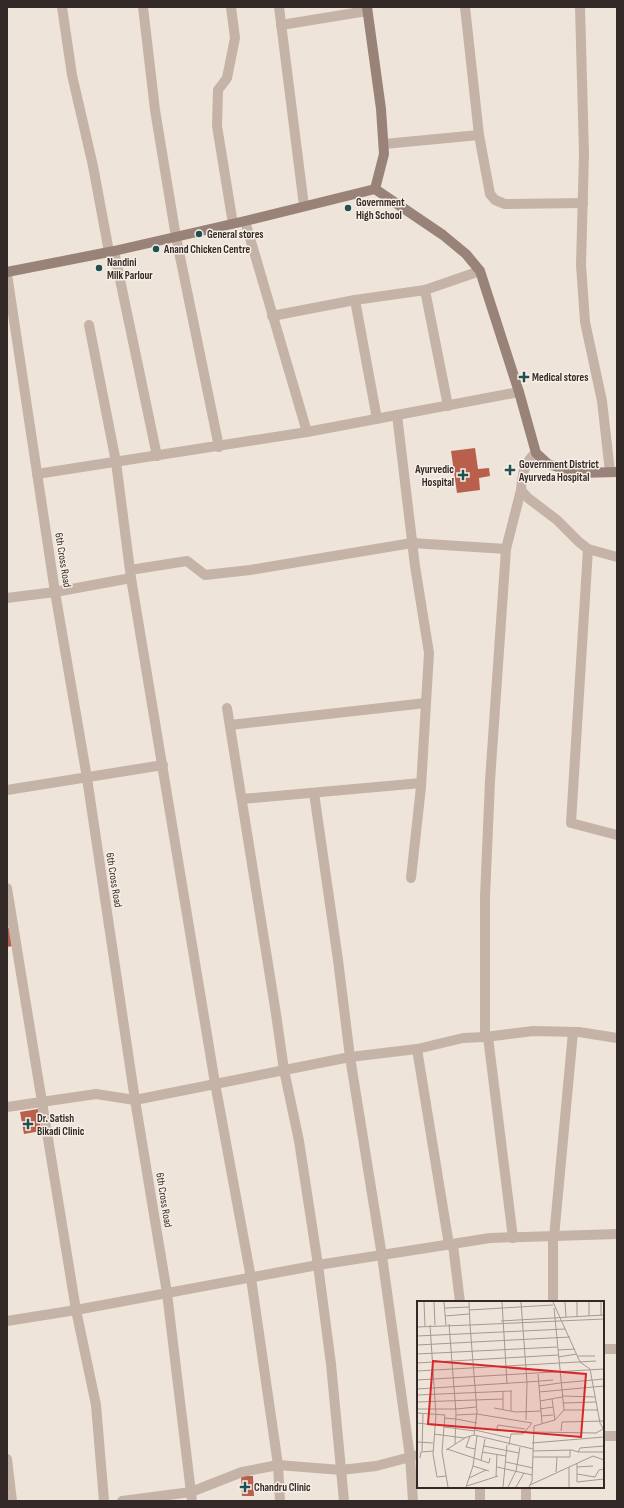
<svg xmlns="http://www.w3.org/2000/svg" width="624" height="1508" font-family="'Sofia Sans Condensed',sans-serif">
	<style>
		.building { fill: #b9604d }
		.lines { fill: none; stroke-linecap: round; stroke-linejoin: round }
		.street { stroke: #c5b3a8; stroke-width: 10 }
		.secondary { stroke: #998379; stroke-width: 10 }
		.poi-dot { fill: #215050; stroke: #f7eee6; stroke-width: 1.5 }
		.labels { text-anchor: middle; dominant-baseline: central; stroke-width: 3; stroke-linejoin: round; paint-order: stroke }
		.poi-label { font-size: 11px; font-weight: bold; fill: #332a27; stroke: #f7eee6; text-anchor: start }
		.street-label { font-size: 11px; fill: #332a27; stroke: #f7eee6 }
		.inset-road { fill: none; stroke: #a49a92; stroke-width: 1 }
		.view { fill: #d62828; fill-opacity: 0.15; stroke: #d62828; stroke-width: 2 }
		.inset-edge { fill: none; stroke: #332a27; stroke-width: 2 }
	</style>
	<rect width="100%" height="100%" fill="#efe4da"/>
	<!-- building -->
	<g class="building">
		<polygon points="475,448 478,469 489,468 490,476 479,478 480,490 457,493 451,451"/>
		<polygon points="7,928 11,928 13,946 7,947"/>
		<polygon points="38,1109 41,1131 24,1134 20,1112"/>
		<polygon points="241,1476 253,1476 254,1496 242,1496"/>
	</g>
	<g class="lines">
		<!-- street -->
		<g class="street">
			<polyline points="62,7 72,75 93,166 109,252"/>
			<polyline points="143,7 155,110 176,237 219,447"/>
			<polyline points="231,7 235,38 227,78 218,90 217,126 233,224"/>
			<polyline points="279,7 304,206"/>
			<polyline points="465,7 479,135 490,194 495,200 505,204 583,203"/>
			<polyline points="580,7 584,154 581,265 585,322 602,401 610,472"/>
			<polyline points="281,25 367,11"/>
			<polyline points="384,144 479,135"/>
			<polyline points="245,221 307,432"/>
			<polyline points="114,251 157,456"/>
			<polyline points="7,274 55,592 87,778 135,1100 167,1293 192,1501"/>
			<polyline points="425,290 448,406"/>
			<polyline points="355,300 377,419"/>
			<polyline points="272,316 355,300 425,290 480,271"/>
			<polyline points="397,415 415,566 429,653 421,787 411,878"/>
			<path d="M536,453c-12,9 -14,23 -15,37l7,8 29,22 22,22 9,7 29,8"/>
			<polyline points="37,474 307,432 519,392"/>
			<polyline points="588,549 571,823 617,835"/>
			<polyline points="130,570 187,561 205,575 250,570 412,543 506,549"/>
			<polyline points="131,578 215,1083 251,1278 278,1465 280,1501"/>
			<polyline points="7,598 55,592 131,578 116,462 89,325"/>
			<polyline points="227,708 276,1014 284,1070 299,1141 318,1265 331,1364 344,1501"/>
			<polyline points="230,725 426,703"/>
			<polyline points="7,790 163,765"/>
			<polyline points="314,793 338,960 350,1057 382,1256 410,1457 413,1501"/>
			<polyline points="242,799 421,783"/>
			<polyline points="7,888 76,1310 96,1405 104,1501"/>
			<polyline points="485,1037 485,897 490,781 506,549 521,490"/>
			<polyline points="488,1037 513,1238"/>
			<polyline points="417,1049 449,1245"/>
			<polyline points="7,1107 96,1094 135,1100 350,1057 417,1049 463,1038 485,1037 533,1031 579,1032 617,1038"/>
			<polyline points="554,1237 573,1032"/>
			<polyline points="453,1245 460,1302"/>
			<polyline points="553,1302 553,1237"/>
			<polyline points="7,1321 76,1310 318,1265 490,1238 617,1234"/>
			<polyline points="603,1349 617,1349"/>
			<polyline points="603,1436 617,1436"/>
			<polyline points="7,1459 12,1501"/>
			<polyline points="480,1487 480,1501"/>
			<polyline points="122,1501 191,1492 242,1472 278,1465 341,1470 376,1466 418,1455"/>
			<polyline points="526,1501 526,1487"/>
		</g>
		<!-- secondary -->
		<g class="secondary">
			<polyline points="367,7 381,109 384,154 375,189"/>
			<polyline points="7,272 114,251 245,221 375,189 443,235 466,254 480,271 519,392 536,453 548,464 578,473 617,472"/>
		</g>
	</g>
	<!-- markers -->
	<g class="poi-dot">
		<circle cx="348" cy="208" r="4"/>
		<circle cx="199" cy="234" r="4"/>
		<circle cx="156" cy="249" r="4"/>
		<circle cx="99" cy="268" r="4"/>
		<path d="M522 371h4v4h4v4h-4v4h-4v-4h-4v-4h4z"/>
		<path d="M508 464h4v4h4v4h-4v4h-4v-4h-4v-4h4z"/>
		<path d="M461 469h4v4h4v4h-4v4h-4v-4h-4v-4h4z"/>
		<path d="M26 1118h4v4h4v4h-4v4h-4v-4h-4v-4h4z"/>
		<path d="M243 1481h4v4h4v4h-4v4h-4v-4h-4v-4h4z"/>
	</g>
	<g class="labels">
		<!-- poi labels -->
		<g class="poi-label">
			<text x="356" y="202">Government<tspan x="356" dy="13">High School</tspan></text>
			<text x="207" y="234">General stores</text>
			<text x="164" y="249">Anand Chicken Centre</text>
			<text x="107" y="262">Nandini<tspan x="107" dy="13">Milk Parlour</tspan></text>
			<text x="532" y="377">Medical stores</text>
			<text x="519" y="464">Government District<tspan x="519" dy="13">Ayurveda Hospital</tspan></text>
			<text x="454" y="469" text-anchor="end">Ayurvedic<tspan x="454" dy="13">Hospital</tspan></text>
			<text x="37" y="1118">Dr. Satish<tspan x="37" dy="13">Bikadi Clinic</tspan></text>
			<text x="254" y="1487">Chandru Clinic</text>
		</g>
		<!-- street labels -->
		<g class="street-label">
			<text transform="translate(63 560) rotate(81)">6th Cross Road</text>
			<text transform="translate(114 880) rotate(81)">6th Cross Road</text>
			<text transform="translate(164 1200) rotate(81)">6th Cross Road</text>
		</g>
	</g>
	<!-- overview -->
	<g transform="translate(417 1301)">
		<rect width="187" height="187" fill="#efe4da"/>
		<path class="inset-road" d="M7,1l1,24M17,1l1,23M27,1l2,23M85,1l5,82M104,1l6,80 26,-2M136,1l27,60 10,7 10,54 4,7M148,1l1,15M160,1v15M172,1v14M184,1v14M28,7l24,-1M52,9l84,-5M28,15l24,-2M84,20l103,-6M32,23l7,89 -1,31M13,24l6,90 -3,39 4,23 9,-1M0,26l53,-2 -1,-23M0,35l148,-7M0,44l153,-8M141,49l17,-1M0,53l140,-7M161,55h17M141,56l19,-3M0,62l141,-8M0,70l179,-10M121,73l4,49M0,79l187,-11M143,82l44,-4M122,85l21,-3M0,88l110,-7M94,90v20M86,91v18M122,91l65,-6M0,94l95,-4M145,95l33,1M135,98l3,21M123,100l22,-4M0,101l86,-3M146,102l33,-1M77,107l22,4 25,-1M0,108h39M39,108l20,-2M123,108l13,-2M147,109h34M0,112l28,2 -3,37 6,35M60,113l55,9M39,114l21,-1M124,115l12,-1M27,117l12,1M39,118l21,4M109,119l1,-38M0,122l18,2M27,126l31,4M58,129l35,8M79,130l2,-6 27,4M144,130l1,-9 42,-1M116,131l63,1 7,-4M17,133l30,4 10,-3M53,135l-4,11 9,2M0,141l16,1M115,142l72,-6M92,144l2,-11h12l9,-11M67,145l35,7M30,148l42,14 1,-5M116,148l-59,-14 3,-23 -7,-87 134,-6M29,149l19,-12M5,150l1,-38M116,150l39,-1 6,2 2,-4 24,-2M65,151l24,4M161,151h26M116,156h37v-7M3,157l1,-6 12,-1M64,159l4,-21M89,161l27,6M160,162v19l27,-3M56,165l16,5M80,166l35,8M160,166l16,-1M139,171l1,-15M160,173l18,3 4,-7 5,-1M79,176l1,-23M52,177l17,-8M113,184l63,-29 11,4M50,185l31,-10M49,186l7,-21 4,-30M86,186l4,-42M91,186l8,-16 4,-24M99,186l8,-14M112,186l3,-6 2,-55 21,-6 9,-10 -10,-102M152,186v-20"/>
		<path class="view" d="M16,60l153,13 -5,63 -153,-13z"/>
		<rect width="187" height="187" class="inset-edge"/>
	</g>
	<!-- border -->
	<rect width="624" height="1508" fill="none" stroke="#332a27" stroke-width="16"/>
</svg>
